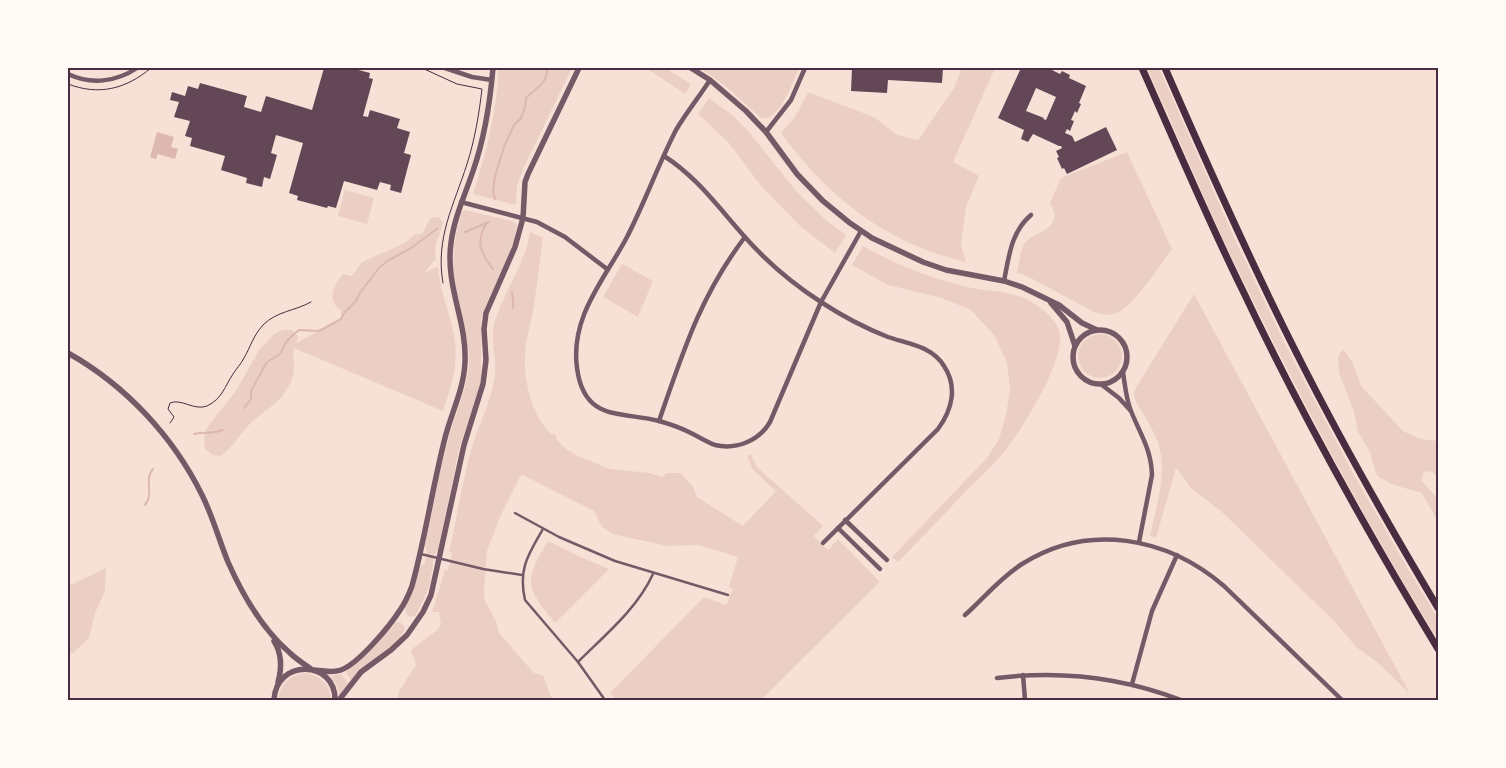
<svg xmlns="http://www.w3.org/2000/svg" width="1506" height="768" font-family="'Public Sans',sans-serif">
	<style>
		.green { fill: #ebcfc5 }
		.water { fill: #dcb8b0 }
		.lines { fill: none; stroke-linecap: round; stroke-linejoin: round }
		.stream { stroke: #dcb8b0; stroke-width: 2 }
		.building { fill: #644757; fill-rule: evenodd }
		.path { stroke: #4a2c40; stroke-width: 1 }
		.service { stroke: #755966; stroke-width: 2.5 }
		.minor { stroke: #755966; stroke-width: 4.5 }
		.tertiary { stroke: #755966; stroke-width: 5.5 }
		.primary { stroke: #4a2c40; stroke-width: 7 }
		.neatline { fill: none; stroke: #4a2c40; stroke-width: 2 }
	</style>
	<rect width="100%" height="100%" fill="#f7e1d7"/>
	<!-- green -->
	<g class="green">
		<path d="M499,68h73l-49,101 -6,17 -1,19 -43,-11c14,-42 23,-82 26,-126z"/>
		<polygon points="650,68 665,68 691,84 685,94 649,70"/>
		<path d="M700,68h99c-5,12 -20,55 -38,50l-37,-33z"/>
		<path d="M962,68h33l-42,94 26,14 -13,31 -5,37 5,19c-13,-5 -27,-8 -40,-13 -61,-24 -107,-65 -145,-117l14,-16 13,-25 66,25 23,18 21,5 35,-50z"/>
		<path d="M1147,68h12l74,167 52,109 69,131 50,87 34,57v21c-80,-130 -150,-265 -216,-403 -26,-56 -49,-113 -75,-169z"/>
		<polygon points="709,98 732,115 749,132 797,192 826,220 846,235 835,253 801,227 761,186 728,142 698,114"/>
		<path d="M1127,152l45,97c-12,16 -38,57 -55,64 -8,3 -15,2 -23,-1l-67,-36 -10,-3c2,-9 3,-23 8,-30 9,-12 41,-13 25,-40l11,-25z"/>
		<polygon points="345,190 374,198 367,224 338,216"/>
		<path d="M465,210l47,11 5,4v2l-5,21 -27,59 -4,12v59l-3,15 -19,56 -21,101 -3,3 -6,35 -13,27 -5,2 -4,-2 -2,-7 9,-19 6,-22 5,-4 2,-11 -2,-6c8,-37 14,-75 25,-112 6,-23 17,-45 19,-69 1,-24 -7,-44 -12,-67 -7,-29 -4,-58 5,-86z"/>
		<path d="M439,217l4,5c-3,18 -10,17 -7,37l-12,14 14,-7c2,24 11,45 16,69 5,27 -2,50 -11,76l-149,-63c-2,11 2,21 -2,31 -12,29 -27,28 -45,48 -10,11 -13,19 -26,29l-8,-1 -8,-6 -1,-10 2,-10 29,-37 25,-43 14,-15 9,-4h9l6,6 -2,7 45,-24v-9c-15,-8 -7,-26 2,-36l9,2 10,-14 43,-19 9,-8 9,-2 7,-15z"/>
		<path d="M530,232l13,6c-3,22 -6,45 -9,68 -2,13 -6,25 -8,38 -4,30 3,67 25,90h4l2,6 9,9 12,7 32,13 39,4 13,4 5,-4h13l12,12 5,12 46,29 33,-35 -23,-21 -6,-14 4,-2 6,13 66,59 -9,10 14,14 10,-11 42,43 -119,118h-145l-6,-7 94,-96 22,8 7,-16 -4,-2 9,-30 -39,-12 -32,1 -54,-12 -11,-7 -8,-16 -71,-36 -3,2 -20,40 -13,34 -3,38 1,12 11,20 3,12 35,40 9,2 7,19 4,6h-157l2,-9 17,-26 -5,-15 25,-19 5,-6 -2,-13h-7l13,-42h3l4,-17 -3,-1c8,-34 13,-69 22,-102 7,-23 18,-44 23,-69 4,-18 -4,-39 0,-57 9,-32 31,-59 36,-92z"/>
		<path d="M863,246c35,20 70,33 109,42 16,3 33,3 49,9 13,5 32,18 37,31 12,26 -34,97 -50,119 -12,16 -28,30 -42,44 -22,24 -45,47 -68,71l-6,-5 95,-99 12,-19 7,-24 4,-26 -3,-27 -13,-27 -24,-26 -32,-12 -50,-12 -36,-20z"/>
		<polygon points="622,264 653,281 638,317 603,297"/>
		<path d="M1194,294l215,398v1l-32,-31 -21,-15 -19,-23 -114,-111 -32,-25 -15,-20 -20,70 -6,-2c6,-29 18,-64 8,-93 -5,-14 -14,-28 -22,-41l-2,-7 1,-6z"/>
		<circle cx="1100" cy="356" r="22"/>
		<polygon points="1343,349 1352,362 1362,387 1403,431 1420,439 1438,441 1438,476 1430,471 1424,472 1421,480 1438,499 1438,522 1422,493 1394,485 1380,478 1376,474 1370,452 1358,432 1354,411 1339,373 1338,357"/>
		<path d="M548,541l33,16 28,12 -54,54c-29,-36 -32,-41 -7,-82z"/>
		<polygon points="106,568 105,591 95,613 89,638 73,653 68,652 68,586"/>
		<path d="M400,622l4,4 1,4c-12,21 -39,31 -54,50l-5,-8 11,-9 36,-37 2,-3z"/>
		<path d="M306,673c15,3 24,11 25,27h-53c2,-16 11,-25 28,-27z"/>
		<polygon points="341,674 348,683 340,695 336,684 330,676"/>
	</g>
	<!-- water -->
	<polygon class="water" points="157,132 174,137 171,147 178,149 175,159 158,154 156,159 150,157"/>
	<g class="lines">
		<!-- stream -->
		<g class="stream">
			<path d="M495,199l-2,-8 2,-15 9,-29 10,-22 7,-7 4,-11 1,-9c10,-10 22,-15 21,-30"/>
			<path d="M486,224c-11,19 -5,29 7,45"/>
			<polyline points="465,232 489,222"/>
			<polyline points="512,292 513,301 513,308"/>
			<polyline points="244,408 251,399 251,391 263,369 267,362 280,354 287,341 293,335 299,330 319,331 341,319 344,313 356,301 360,293 379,268 389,260 411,248 438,228"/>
			<path d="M194,434c11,-3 16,1 29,-4"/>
			<path d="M145,505c10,-12 -2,-25 8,-36"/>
		</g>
	</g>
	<!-- building -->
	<g class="building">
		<polygon points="324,68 351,68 370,73 369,78 373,79 363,116 368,117 370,110 400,119 397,128 410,132 404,153 411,155 401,193 390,190 391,185 380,182 377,190 344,181 336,208 328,206 327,208 297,200 298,196 289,193 303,143 276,135 271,153 277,155 270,179 264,177 262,187 246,183 247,178 221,170 225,156 190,146 192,138 185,136 190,121 174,117 179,102 170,100 172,92 185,96 188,86 198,89 200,83 247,96 244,107 261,112 266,96 312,110"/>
		<polygon points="852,68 943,68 942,83 888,80 887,93 851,91"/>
		<path d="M1021,68h32l-1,2 8,4 2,-3 8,4 -1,3 17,8 -7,17 2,1 -4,9 -2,-2 -4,9 3,1 -4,10 -3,-2 -2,4 7,3 3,6 31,-15 11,23 -50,24 -3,-6 -2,1 -5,-11 2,-1 -3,-6 6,-3 -1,-2h-2l-26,-12 -5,8 -7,-3 3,-9 -26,-12zM1036,88l20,9 -10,23 -3,-1 1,-1 -18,-7z"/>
	</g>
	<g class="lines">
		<!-- path -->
		<g class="path">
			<path d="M422,68l35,16 25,5c-3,25 -7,50 -15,75 -13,41 -32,74 -24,119"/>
			<path d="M68,84c31,12 58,5 83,-16"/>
			<path d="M170,423l4,-6 -6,-8 2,-6c11,-5 24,8 37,3 15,-7 18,-20 26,-32 3,-5 8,-10 11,-16 7,-12 9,-22 19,-33 14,-14 32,-14 48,-23"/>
		</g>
		<!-- service -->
		<g class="service">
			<polyline points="515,513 559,537 615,561 728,595"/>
			<path d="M543,529c-15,26 -25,40 -18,71l53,62 27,38"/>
			<polyline points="421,554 483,569 522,575"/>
			<path d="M578,662c27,-27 59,-53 75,-88"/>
		</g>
		<!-- minor -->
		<g class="minor">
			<polyline points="445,68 472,77 492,80"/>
			<path d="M68,74c23,11 48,8 69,-6"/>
			<path d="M710,80c-11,17 -24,33 -34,50 -18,35 -31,72 -49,107 -22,42 -57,79 -50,131 7,54 44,43 82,53 11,3 22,7 32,12 8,4 16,9 24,12 21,5 44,-4 55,-23l51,-120 40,-71"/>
			<polyline points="766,132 791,100 805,68"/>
			<path d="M664,156c33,21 54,51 80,80 22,25 49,48 77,66 21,14 44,26 67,35 20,7 44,9 56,29 14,21 8,44 -6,63l-115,114"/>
			<polyline points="461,202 537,222 565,237 607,269"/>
			<path d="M1004,281c5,-25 7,-49 27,-66"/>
			<path d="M1123,372c2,13 3,27 8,39 9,23 20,37 21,64l-13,67"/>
			<polyline points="1102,385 1119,398 1130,410"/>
			<path d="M659,421c24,-69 41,-125 86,-184"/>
			<polyline points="845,520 887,560"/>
			<polyline points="838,528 880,569"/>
			<path d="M965,615c19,-17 35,-37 57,-51 66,-42 145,-27 202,22l118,114"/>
			<polyline points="1023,675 1025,700"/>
			<path d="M997,678c64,-8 124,-1 184,22"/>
			<polyline points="1132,684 1152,611 1177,555"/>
		</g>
		<!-- tertiary -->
		<g class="tertiary">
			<polyline points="691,68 710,80 746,111 766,132 797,174 822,200 850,223 872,238 923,262 946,270 1004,281 1022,287 1059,305 1082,323 1097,330"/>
			<polyline points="1051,303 1067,322 1075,346"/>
			<circle cx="1100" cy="357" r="27"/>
			<path d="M68,353c57,32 105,83 134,142 11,22 17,45 26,67 15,34 34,67 62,91 6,6 14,11 21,16"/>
			<path d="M274,641c8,13 8,27 4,41"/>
			<path d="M314,670c9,1 18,3 27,0 17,-6 49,-44 59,-60 5,-7 9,-16 12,-24 13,-47 20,-96 32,-144 6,-27 20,-52 21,-80 2,-41 -20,-76 -14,-119 3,-25 14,-48 22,-72 12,-34 17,-68 20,-103"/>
			<path d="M274,700c2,-42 62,-40 61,0"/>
			<polyline points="339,700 361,672 391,650 407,635 423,612 431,595 464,445 483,384 486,360 484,329 486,313 515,247 523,218 525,182 528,174 579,68"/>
		</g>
		<!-- primary -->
		<g class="primary">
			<path d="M1142,68c33,74 65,150 101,223 58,123 125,242 195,358"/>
			<path d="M1165,68c41,94 83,189 130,282 44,88 93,174 143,258"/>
		</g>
	</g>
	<!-- border -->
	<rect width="1506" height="768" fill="none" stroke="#fffaf5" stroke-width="138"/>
	<rect x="69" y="69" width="1368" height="630" class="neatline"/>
</svg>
